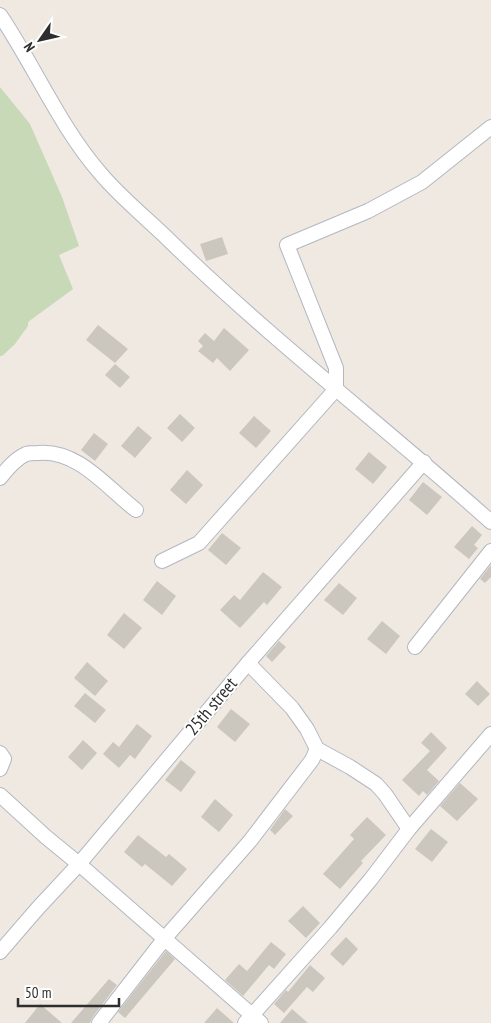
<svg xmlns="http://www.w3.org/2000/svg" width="491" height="1023" font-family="'PT Sans Narrow',sans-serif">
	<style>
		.cemetery { fill: #c8d9b8 }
		.building { fill: #cbc7bf }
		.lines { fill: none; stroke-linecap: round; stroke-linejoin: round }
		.minor-casing { stroke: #b4b7c1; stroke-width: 16 }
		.minor { stroke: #fff; stroke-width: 14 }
		.labels { text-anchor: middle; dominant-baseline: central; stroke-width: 4; stroke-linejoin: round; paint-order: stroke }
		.street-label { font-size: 18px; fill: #2e2e2e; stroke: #fff }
	</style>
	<rect width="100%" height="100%" fill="#efe9e1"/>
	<!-- cemetery -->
	<polygon class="cemetery" points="0,87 30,124 62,197 79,246 59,255 73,289 28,322 28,326 15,344 2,356 0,356"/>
	<!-- building -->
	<g class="building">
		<polygon points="222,237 228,254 206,261 200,244"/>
		<polygon points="98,325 128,349 115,363 86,340"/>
		<polygon points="224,328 249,350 230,371 217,358 213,363 198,351 203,346 198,341 205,333 214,341"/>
		<polygon points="115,364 130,377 120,388 105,375"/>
		<polygon points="180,414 195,428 182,442 167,428"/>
		<polygon points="254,416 271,431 256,448 239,433"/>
		<polygon points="138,426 152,438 135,458 121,446"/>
		<polygon points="94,433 108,444 95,461 81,450"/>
		<polygon points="369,452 387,467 373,484 355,469"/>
		<polygon points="187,470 203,485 186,504 170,490"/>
		<polygon points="423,482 442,497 427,515 409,500"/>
		<polygon points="472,526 482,535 474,545 478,548 469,559 454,547"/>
		<polygon points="222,533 241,548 226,565 208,550"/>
		<polygon points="491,565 491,577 485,583 480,579"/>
		<polygon points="263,572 282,587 267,605 264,602 240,628 220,610 234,595 240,600"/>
		<polygon points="157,581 176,596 162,615 143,600"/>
		<polygon points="339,583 357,598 343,615 324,600"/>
		<polygon points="124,613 142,628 124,649 107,635"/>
		<polygon points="382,621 400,636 386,654 367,639"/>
		<polygon points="279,641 286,647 272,662 266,656"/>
		<polygon points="87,662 108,681 95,696 74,678"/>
		<polygon points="477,681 490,694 478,706 465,694"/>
		<polygon points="85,693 106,710 95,723 74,706"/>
		<polygon points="231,709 250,724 235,742 217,727"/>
		<polygon points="137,724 152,736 135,759 130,755 119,768 103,754 113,742 119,747"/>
		<polygon points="431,732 447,748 427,770 439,781 427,795 423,791 419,796 402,780 430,751 421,743"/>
		<polygon points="83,740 97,753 82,770 68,757"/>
		<polygon points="181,760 196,772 181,792 165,780"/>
		<polygon points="460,783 478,799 457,821 440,806"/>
		<polygon points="215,799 233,815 219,832 201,817"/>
		<polygon points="285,809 293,816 275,835 270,830"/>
		<polygon points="367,817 386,835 361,861 363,863 340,889 323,874 354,839 350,835"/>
		<polygon points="431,829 448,842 432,862 415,849"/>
		<polygon points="138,835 166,857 169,854 187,869 172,886 145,864 142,867 124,852"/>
		<polygon points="303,906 320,923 306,938 288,921"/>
		<polygon points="346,937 358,949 343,966 330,954"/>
		<polygon points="271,942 286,954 274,969 269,965 243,996 225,980 239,964 247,971"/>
		<polygon points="166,951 175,959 125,1018 118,1012"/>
		<polygon points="310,965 325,978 313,992 307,987 284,1013 274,1004 286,990 288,992"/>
		<polygon points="109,979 117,985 92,1018 90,1023 71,1023"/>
		<polygon points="40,1004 62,1023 25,1023"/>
		<polygon points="217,1008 234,1023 204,1023"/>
		<polygon points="292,1009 308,1023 280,1023"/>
	</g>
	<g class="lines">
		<defs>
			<g id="minor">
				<path d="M0,15c35,52 60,112 101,159 21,25 48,46 71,69 101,98 214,185 319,279"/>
				<path d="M0,478c7,-9 15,-19 26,-24 3,-1 8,-1 12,-1 40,-4 69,35 98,57"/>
				<polyline points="162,561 199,543 336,389 336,368 287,245 368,211 422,182 491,127"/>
				<polyline points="415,647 491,551"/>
				<polyline points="248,663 292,708 307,729 317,749 350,767 376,784 385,794 409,829"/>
				<polyline points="0,753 4,759 0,769"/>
				<polyline points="0,795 46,837 79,864 261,1023"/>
				<polyline points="0,952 38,908 79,864 248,663 424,462"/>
				<polyline points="99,1023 165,938 250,841 312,760 317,749"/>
				<polyline points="245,1023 330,928 371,879 409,829 491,734"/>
			</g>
		</defs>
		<!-- minor casing -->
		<use href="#minor" class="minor-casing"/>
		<!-- minor -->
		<use href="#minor" class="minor"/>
	</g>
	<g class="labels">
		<!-- street labels -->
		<g class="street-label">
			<text transform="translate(211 706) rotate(-50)">25th street</text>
		</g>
	</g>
	<!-- north arrow -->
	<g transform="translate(40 40) rotate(236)" stroke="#ffffff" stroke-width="4" paint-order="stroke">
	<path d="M0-4L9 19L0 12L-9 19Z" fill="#2e2e2e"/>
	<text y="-8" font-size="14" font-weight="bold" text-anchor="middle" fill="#2e2e2e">N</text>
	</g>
	<!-- scale -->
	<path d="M18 998v8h101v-8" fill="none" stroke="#2e2e2e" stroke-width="2.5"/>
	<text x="25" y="998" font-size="15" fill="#2e2e2e" stroke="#ffffff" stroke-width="4" paint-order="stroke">50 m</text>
</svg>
